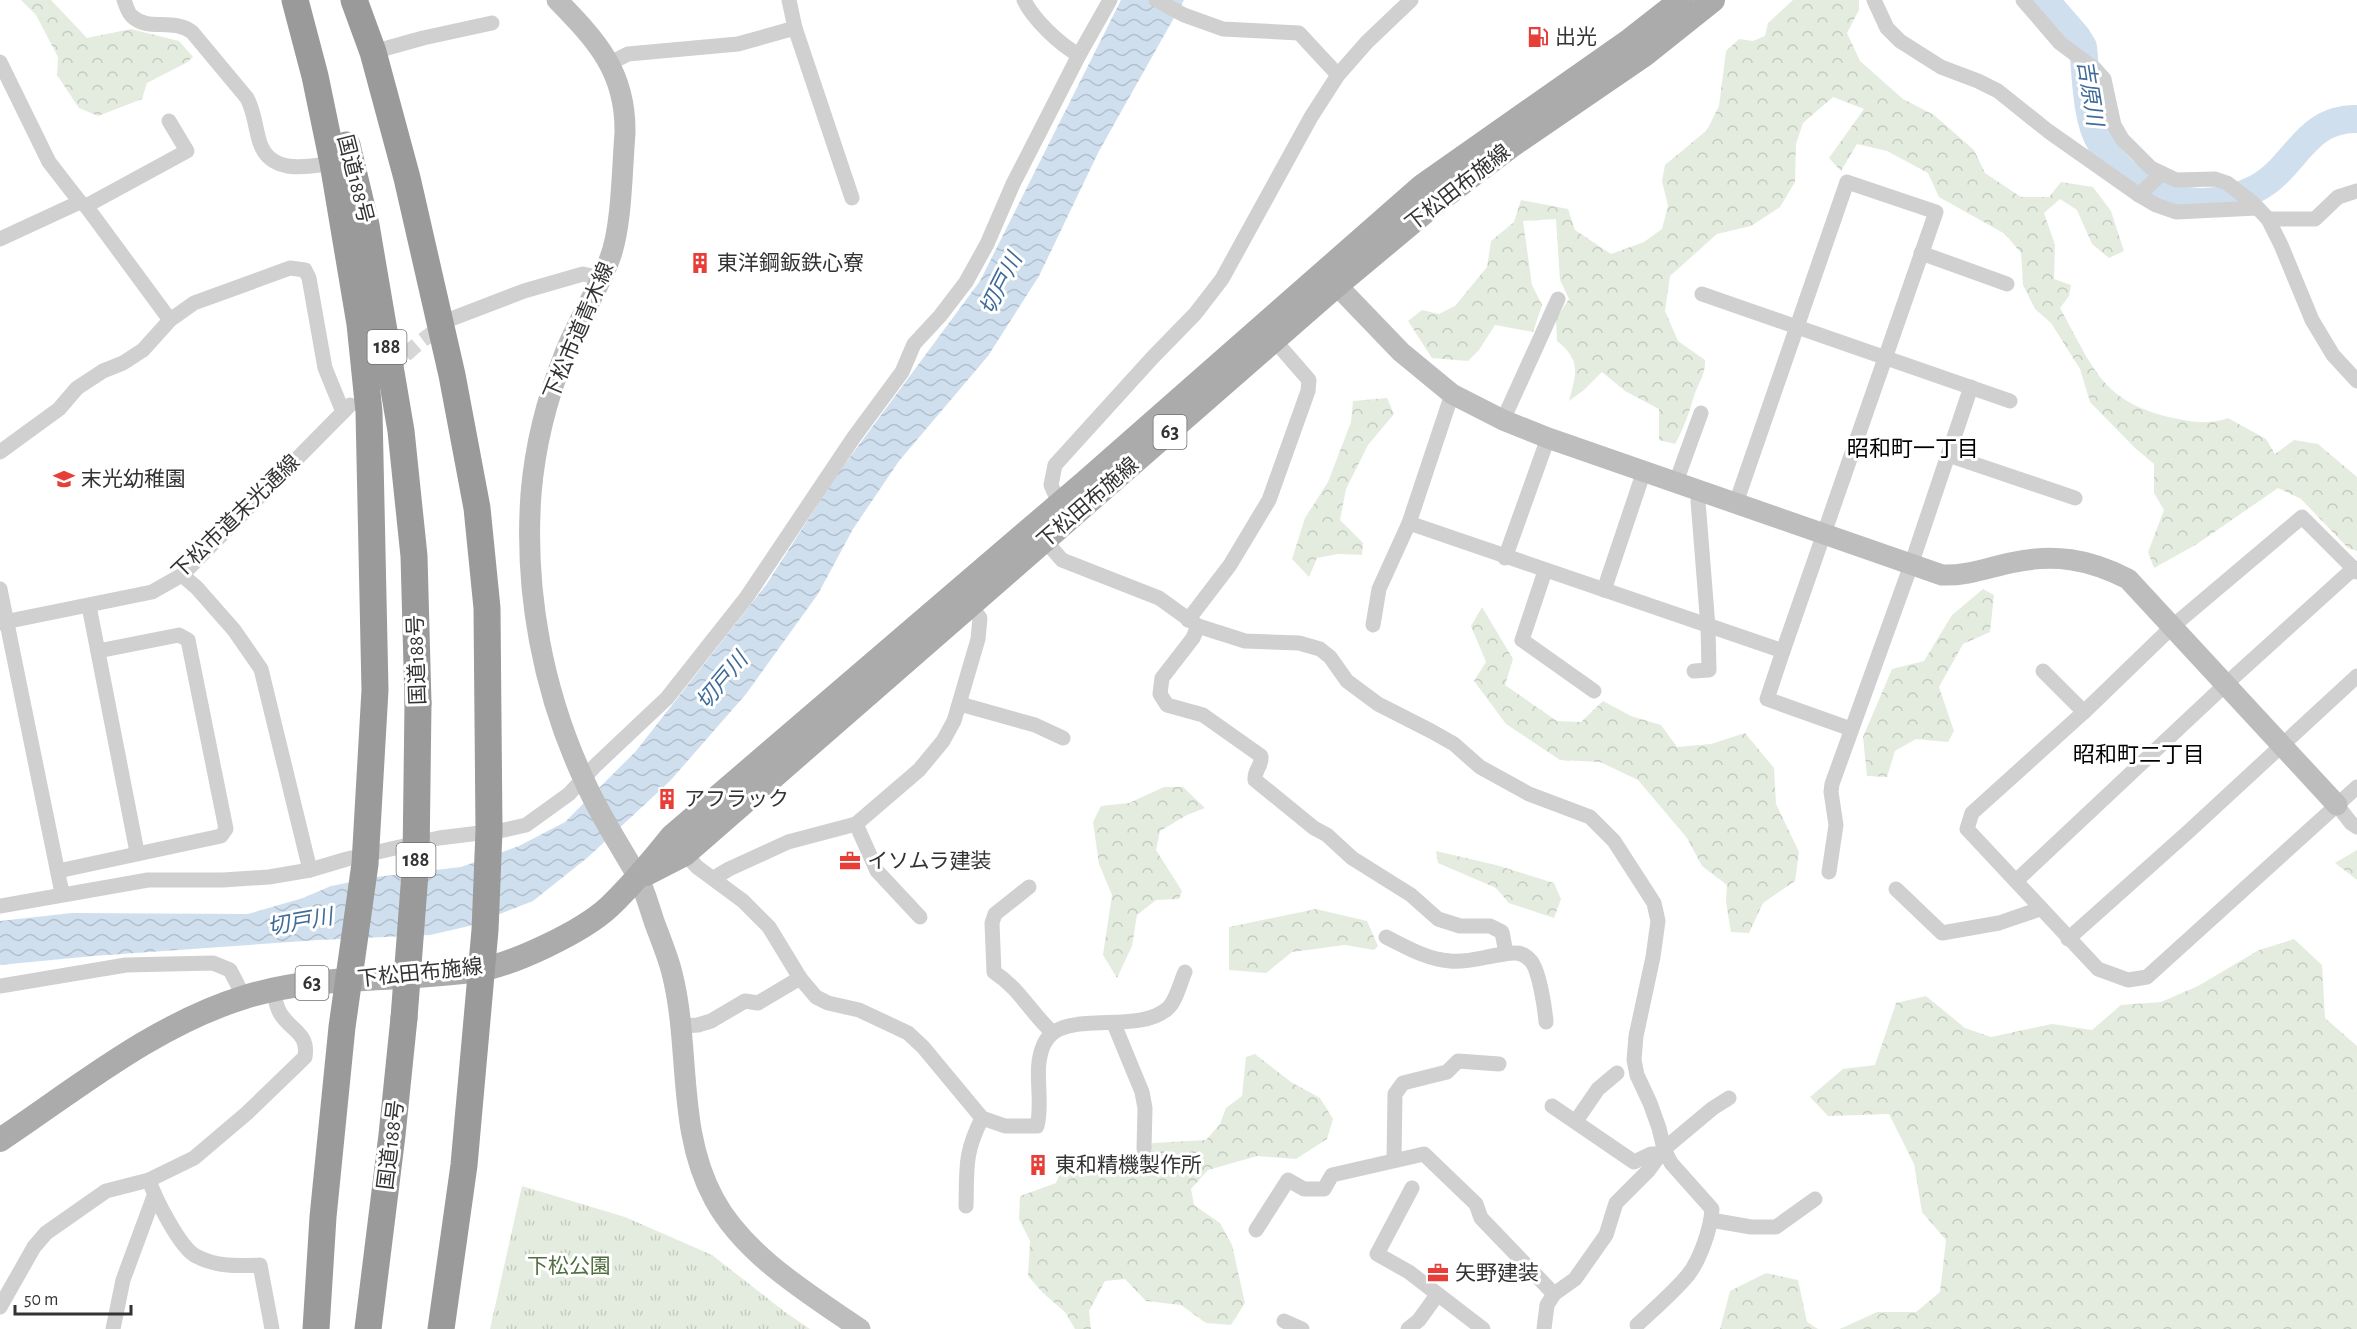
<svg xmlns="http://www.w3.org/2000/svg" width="2357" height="1329" font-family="'Alegreya Sans','Noto Sans JP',sans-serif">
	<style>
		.forest { fill: url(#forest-crowns) }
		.park { fill: url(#park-tufts) }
		.water { fill: url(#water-waves) }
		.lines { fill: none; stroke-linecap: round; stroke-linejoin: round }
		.river { stroke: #cfdfee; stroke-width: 28 }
		.street-tunnel { stroke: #d6d6d6; stroke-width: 15; stroke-dasharray: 15 8; stroke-linecap: butt }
		.street { stroke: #d0d0d0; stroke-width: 15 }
		.secondary { stroke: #bdbdbd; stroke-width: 21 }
		.primary { stroke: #ababab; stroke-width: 24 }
		.highway { stroke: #9a9a9a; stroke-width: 27 }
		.highway-bridge { stroke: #9a9a9a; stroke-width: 27 }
		.labels { text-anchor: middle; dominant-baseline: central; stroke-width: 6; stroke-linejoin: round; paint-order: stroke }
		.shield { fill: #fff; stroke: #707070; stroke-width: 1.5 }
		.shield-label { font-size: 20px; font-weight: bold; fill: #333 }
		.poi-label { font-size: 21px; fill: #333; stroke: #fff; text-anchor: start }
		.street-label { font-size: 21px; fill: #333; stroke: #fff }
		.park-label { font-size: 21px; fill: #51703f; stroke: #fff }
		.water-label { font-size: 22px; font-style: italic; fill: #3e6b97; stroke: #fff }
		.neighbourhood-label { font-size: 22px; fill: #000; stroke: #fff }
	</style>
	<defs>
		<pattern id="forest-crowns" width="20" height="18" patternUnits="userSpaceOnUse" patternTransform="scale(1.5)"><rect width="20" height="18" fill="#e4ecdf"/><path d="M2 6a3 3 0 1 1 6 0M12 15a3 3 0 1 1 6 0" fill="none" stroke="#c4cbc0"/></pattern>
		<pattern id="park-tufts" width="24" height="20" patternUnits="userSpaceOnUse" patternTransform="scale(1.5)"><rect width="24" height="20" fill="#e4ecdf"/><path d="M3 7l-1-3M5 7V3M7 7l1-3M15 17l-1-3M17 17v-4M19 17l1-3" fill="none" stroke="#c4cbc0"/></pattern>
		<pattern id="water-waves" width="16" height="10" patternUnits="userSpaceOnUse" patternTransform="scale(1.5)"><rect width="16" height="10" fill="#cfdfee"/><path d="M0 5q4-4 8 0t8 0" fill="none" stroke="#b2c0cd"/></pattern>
	</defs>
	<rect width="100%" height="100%" fill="#fff"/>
	<!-- forest -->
	<g class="forest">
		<polygon points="21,0 51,0 87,38 131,29 179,41 193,57 186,63 147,83 142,99 98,116 79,108 57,75 58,57 36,15"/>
		<path d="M1793,0h66v10l-12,23 13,28 43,38 31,16 40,35 11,23 36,24h28l12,-15 32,5 18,24 13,40 -15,7 -17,-14 -15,-34 -17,-11 -16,14 11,32 -1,34 17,6 -2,11 -9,12c33,59 41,94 113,110 19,4 36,7 55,0l38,21 9,15 19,-14 24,4 39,33v74l-9,-3 -47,-49 -23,-11 -81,56 -43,24 -6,-16 16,-42 -10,-17v-29l-18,-15 -46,-47 -10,-33 -29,-46 -16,-14 -12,-24 -2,-32 -16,-19 -66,-37 -11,-24 -41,-22 -30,-7 -16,27 -12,-13 35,-49 -31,-12 -30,26 -7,21 -1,38 -15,25 -29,19 -34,8 -47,42 -5,35 13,30 27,19c1,14 -7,23 -11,36 -5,17 -10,32 -19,48l-16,-4v-31l-34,-18 -23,-19 -18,18 -15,11c7,-28 13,-40 -12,-60l-1,-22 13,-20 -9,-19 -4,-61 -33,2 9,64 10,20 -9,27 -38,-7 -16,25 -11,11 -36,-3 -24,-37 14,-11 17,4 16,-8 32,-39 4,-26 23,-19 7,-22 47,9 7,21 36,24 33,-12 18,-13 6,-23 -6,-25 3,-16 42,-35 12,-24 7,-55 13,-12 14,2 12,-5 3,-13z"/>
		<polygon points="1387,398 1394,414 1368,445 1346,489 1340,520 1363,543 1362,555 1338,554 1317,558 1309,577 1292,559 1305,518 1328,482 1351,422 1353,401"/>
		<polygon points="1983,589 1994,595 1990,632 1963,644 1939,687 1954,731 1948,742 1916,739 1895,751 1887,777 1867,776 1863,737 1892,669 1924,661 1952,615"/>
		<polygon points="1482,607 1513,659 1505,685 1557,721 1581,722 1603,701 1631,716 1661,725 1677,747 1711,744 1745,733 1774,768 1776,804 1799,852 1795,881 1763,903 1749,933 1731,932 1726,902 1727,885 1702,866 1687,838 1638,780 1600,762 1560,760 1506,724 1474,681 1486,662 1471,626"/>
		<polygon points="1164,787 1183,787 1205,808 1187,815 1160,831 1156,850 1182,891 1179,899 1156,900 1137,915 1132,946 1117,978 1103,955 1112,895 1099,864 1093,822 1101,806 1129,803"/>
		<polygon points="2357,850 2357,880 2335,863"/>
		<polygon points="1436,851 1496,865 1554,883 1561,899 1554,918 1509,903 1496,888 1438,863"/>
		<polygon points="1316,909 1367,921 1378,946 1374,950 1345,945 1292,952 1266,973 1229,970 1229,927"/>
		<polygon points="2294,939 2322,965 2325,1018 2357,1046 2357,1329 1840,1329 1877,1312 1916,1312 1940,1292 1946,1240 1922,1212 1914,1164 1889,1114 1828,1116 1810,1097 1843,1069 1875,1065 1896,1003 1926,996 1965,1028 1991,1037 2052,1024 2092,1030 2121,1005 2161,1002 2198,986 2259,950"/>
		<polygon points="1255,1054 1291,1082 1320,1098 1333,1119 1327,1139 1296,1159 1257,1156 1208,1170 1191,1189 1194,1205 1220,1223 1232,1245 1245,1303 1231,1325 1206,1323 1181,1305 1146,1301 1125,1279 1105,1281 1089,1311 1091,1329 1075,1329 1065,1312 1043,1293 1028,1276 1030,1241 1019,1219 1020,1196 1056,1183 1062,1169 1089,1161 1110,1169 1130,1163 1153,1143 1206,1140 1220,1124 1226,1108 1242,1096 1246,1057"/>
		<polygon points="1766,1273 1798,1280 1807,1322 1818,1329 1720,1329 1730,1291"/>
	</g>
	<!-- park -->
	<polygon class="park" points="522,1186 625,1217 712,1255 785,1312 810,1329 490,1329"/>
	<!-- water -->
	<polygon class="water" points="1121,0 1184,0 1099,151 1039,276 988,356 899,461 853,529 818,594 746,694 670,781 587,858 533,901 469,926 430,935 318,940 93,956 0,965 0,921 72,913 248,914 303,898 331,886 376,877 461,867 519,846 565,822 636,751 766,585 836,476 980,281"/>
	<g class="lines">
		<!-- river -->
		<path class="river" d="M2045,0l32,37 6,10c3,27 3,72 17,95 32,54 98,76 155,47 41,-20 48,-71 102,-70"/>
		<!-- street-tunnel -->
		<polyline class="street-tunnel" points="388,370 420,342 446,323"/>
		<!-- street -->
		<g class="street">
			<path d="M124,0c2,5 4,14 9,17 15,14 40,1 59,15l55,66c8,15 8,30 13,45 11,32 48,24 73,20"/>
			<polyline points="789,0 795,28 852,198"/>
			<path d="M1024,0c9,19 36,45 55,55"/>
			<polyline points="1156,0 1184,15 1223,29 1299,33 1338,75"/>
			<polyline points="1874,0 1887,28 1900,41 1941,67 1978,81 1998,91 2048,131 2139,195 2161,174"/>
			<polyline points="2023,0 2060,43 2095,69 2104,79 2114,125 2122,139 2151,168 2176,180 2215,179 2227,183 2253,203 2268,219 2281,245 2312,320 2333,355 2357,381"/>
			<polyline points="373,52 423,38 492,23"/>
			<polyline points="0,62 49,162 80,202 86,206 170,320"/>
			<polyline points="610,63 628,54 738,44 795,28"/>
			<polyline points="2139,195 2156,205 2176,212 2257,208"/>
			<polyline points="86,206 187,151 169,121"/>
			<polyline points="2268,219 2315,219 2338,197 2357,191"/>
			<polyline points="0,239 80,202"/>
			<polyline points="1921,253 2007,284"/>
			<polyline points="1702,294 2010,401"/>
			<polyline points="451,319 524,291 583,274 601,278"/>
			<polyline points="1503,420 1558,299"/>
			<polyline points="0,452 59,409 77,388 103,371 123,363 143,350 170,320 194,303 290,268 305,270 309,278 325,368 343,412"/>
			<polyline points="1948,455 2075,498"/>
			<polyline points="1676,482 1701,413"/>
			<polyline points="1059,503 1051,485 1055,465 1153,357 1195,314 1222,279 1311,117 1338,75 1367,42 1411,0"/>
			<polyline points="1409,523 1783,651 1936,212 1847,182 1736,503"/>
			<path d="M1040,535l22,25 97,38 39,28 47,15 54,2 21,6 10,8 17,24 31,23 53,27 23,13 26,23 49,27 61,23 24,24 40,62 4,18 -5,36 -17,79 -2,24 3,15 13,28 9,25 5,21 7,14 41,46c-1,19 -12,51 -24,66 -15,18 -34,34 -51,50"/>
			<polyline points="1505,558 1548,438"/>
			<polyline points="1545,571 1522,640 1594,691"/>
			<polyline points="2357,572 2302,517 2173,626 2084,712 1972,813 1967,829 2098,969 2128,980 2147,977 2357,787"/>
			<polyline points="182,575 197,588 234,630 261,669 310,870"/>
			<polyline points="0,589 62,893"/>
			<polyline points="1604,590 1644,471"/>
			<polyline points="89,606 137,852"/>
			<polyline points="1188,620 1230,565 1269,500 1308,391 1309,380 1275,341"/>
			<polyline points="0,623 152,592 182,575 350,405"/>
			<polyline points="1373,625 1379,589 1409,523 1452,394"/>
			<path d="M1198,626l-5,12 -31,40 -2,16 7,11 36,10 58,41c1,11 -7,14 -6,24l59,48 13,7 25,23 59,37 27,24 22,7h30l12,6 4,21"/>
			<polyline points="1783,651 1767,699 1851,729"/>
			<polyline points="1694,671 1709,670 1708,627 1698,501 1701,491"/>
			<polyline points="2043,671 2084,712"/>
			<polyline points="960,704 1035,725 1063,738"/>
			<polyline points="2337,805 2351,823 2357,827"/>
			<polyline points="856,824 877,871 920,917"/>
			<path d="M680,848l17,19 46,34 26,26 31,51 16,19 12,6 31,7 49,23 15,14 59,71 23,8h32c7,-26 -5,-57 7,-82 17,-37 92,-8 123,-35 9,-7 13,-26 18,-37"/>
			<polyline points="58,871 221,836 226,829 188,640 179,635 98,651"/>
			<polyline points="1829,872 1836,825 1831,792 1832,784 1911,565 1971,387"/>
			<polyline points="714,878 729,869 788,842 856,824 919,770 943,741 954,721 978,639 980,618 965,599"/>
			<polyline points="2016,881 2226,684 2354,568"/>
			<path d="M1029,887l-34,27 -3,9 2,49c26,17 36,40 58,60"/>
			<polyline points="1896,889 1942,933 1999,923 2040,909"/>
			<polyline points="0,906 148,880 223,880 269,877 310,870 347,859 439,838 504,830 526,825 569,794 596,765 667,698 746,598 854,437 902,372 914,344 940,316 966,282 987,244 1013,184 1079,55 1110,0"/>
			<path d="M1386,937c20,10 40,22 64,24 19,2 36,-5 55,-7 10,-2 18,-2 25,6 9,8 15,49 16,62"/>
			<polyline points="2068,939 2188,832 2357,676"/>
			<polyline points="0,986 126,965 213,963 230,970 244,997"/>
			<polyline points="1114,1024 1142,1092 1145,1108 1144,1149"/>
			<polyline points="682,1026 698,1025 711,1021 745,1001 758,1003 800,978"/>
			<polyline points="1552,1106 1634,1162 1651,1154 1660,1154"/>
			<polyline points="1576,1121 1598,1089 1617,1073"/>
			<polyline points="1394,1160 1395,1094 1403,1083 1447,1072 1458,1061 1499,1064"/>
			<path d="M149,1180c6,18 31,68 47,76 20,11 42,10 64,9l12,64"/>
			<polyline points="1412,1188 1377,1254 1409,1272 1483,1329"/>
			<path d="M966,1206c1,-38 -2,-52 16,-88"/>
			<polyline points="1711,1220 1751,1227 1776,1227 1815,1199"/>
			<polyline points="1256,1230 1288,1180 1304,1189 1324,1189 1332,1175 1424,1154 1476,1204 1481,1218 1554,1294"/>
			<path d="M0,1307l34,-60 12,-14 60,-42 43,-11 45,-22 53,-45 58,-56c4,-24 -14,-26 -25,-44 -4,-7 -5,-16 -8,-24"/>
			<polyline points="1284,1321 1302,1329"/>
			<polyline points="113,1329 123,1280 154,1196"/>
			<polyline points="1408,1329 1419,1320 1437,1295"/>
			<polyline points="1544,1329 1547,1305 1554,1294 1575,1279 1606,1235 1616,1203 1648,1171 1664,1149 1713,1108 1729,1098"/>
		</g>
		<!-- secondary -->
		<g class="secondary">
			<path d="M557,0c40,41 69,72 68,133 -3,35 -3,93 -15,125 -12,32 -32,62 -45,95 -18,45 -30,92 -34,141 -7,98 12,199 54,288 14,32 34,62 51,92 9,15 13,33 19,50 6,16 13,33 17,49 19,75 4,156 42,226 30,56 95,95 146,130"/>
			<path d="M1325,273l76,79 51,42 51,26 45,18 394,137c24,1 45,-7 68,-12 44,-10 79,-4 118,16l209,226"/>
		</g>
		<!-- primary -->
		<g class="primary">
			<polyline points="646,874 685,854 1336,286 1433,205 1514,144 1644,55 1713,0"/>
			<path d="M0,1140c78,-52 154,-115 245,-143 76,-24 157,-15 234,-27 35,-6 103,-38 130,-63 23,-22 43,-46 63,-71l413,-354 337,-296 208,-146 51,-40"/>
		</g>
		<!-- highway -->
		<g class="highway">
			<polyline points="295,0 315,76 333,163 360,324 369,412 375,690 365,864 342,1027 323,1217 316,1329"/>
			<polyline points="354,0 373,52 407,178 452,375 477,508 487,608 489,831 485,930 464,1165 441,1329"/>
			<polyline points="347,145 366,225 401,431 414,556 418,703"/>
			<polyline points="368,1329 392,1135 404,1018"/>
		</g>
		<!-- highway-bridge -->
		<polyline class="highway-bridge" points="404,1018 416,860 418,703"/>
	</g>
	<!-- icons -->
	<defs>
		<symbol id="fuel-bare" viewBox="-9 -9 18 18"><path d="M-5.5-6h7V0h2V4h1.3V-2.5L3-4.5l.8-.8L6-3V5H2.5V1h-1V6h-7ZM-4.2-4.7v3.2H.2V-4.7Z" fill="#e73e38" stroke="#fff" stroke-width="2.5" paint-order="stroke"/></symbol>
		<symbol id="building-bare" viewBox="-9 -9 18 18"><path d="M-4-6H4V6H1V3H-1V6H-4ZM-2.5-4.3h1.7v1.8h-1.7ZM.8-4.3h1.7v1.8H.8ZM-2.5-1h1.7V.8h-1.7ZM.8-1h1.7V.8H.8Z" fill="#e73e38" stroke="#fff" stroke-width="2.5" paint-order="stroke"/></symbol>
		<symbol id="school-bare" viewBox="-9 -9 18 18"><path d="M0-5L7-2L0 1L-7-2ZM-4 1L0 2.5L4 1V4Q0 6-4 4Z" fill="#e73e38" stroke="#fff" stroke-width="2.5" paint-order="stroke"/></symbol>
		<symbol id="office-bare" viewBox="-9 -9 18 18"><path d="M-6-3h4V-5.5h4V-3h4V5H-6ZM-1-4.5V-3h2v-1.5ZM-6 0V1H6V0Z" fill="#e73e38" stroke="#fff" stroke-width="2.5" paint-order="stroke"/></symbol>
	</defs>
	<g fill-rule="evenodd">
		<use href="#fuel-bare" x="1523" y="22" width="30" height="30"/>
		<use href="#building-bare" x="685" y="248" width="30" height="30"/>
		<use href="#school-bare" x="49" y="464" width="30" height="30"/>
		<use href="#building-bare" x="652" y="784" width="30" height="30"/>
		<use href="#office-bare" x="835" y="846" width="30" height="30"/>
		<use href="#building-bare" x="1023" y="1150" width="30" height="30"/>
		<use href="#office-bare" x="1423" y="1258" width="30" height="30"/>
	</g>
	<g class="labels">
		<!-- shield labels -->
		<g class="shield">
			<rect x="367.5" y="330" width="39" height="34" rx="4.5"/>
			<rect x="1153.5" y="415" width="33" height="34" rx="4.5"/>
			<rect x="396.5" y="843" width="39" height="34" rx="4.5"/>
			<rect x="295.5" y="966" width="33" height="34" rx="4.5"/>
		</g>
		<g class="shield-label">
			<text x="387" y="347">188</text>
			<text x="1170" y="432">63</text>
			<text x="416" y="860">188</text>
			<text x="312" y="983">63</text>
		</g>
		<!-- poi labels -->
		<g class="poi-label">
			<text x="1555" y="37">出光</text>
			<text x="717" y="263">東洋鋼鈑鉄心寮</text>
			<text x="81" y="479">末光幼稚園</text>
			<text x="684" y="799">アフラック</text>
			<text x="867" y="861">イソムラ建装</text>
			<text x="1055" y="1165">東和精機製作所</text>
			<text x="1455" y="1273">矢野建装</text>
		</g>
		<!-- street labels -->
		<g class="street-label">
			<text transform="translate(355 179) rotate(76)">国道188号</text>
			<text transform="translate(1458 188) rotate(-38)">下松田布施線</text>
			<text transform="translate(579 331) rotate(-67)">下松市道青木線</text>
			<text transform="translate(1088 503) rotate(-41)">下松田布施線</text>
			<text transform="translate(236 517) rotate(-44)">下松市道末光通線</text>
			<text transform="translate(417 660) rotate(-92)">国道188号</text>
			<text transform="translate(420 973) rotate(-6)">下松田布施線</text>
			<text transform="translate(391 1145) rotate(-83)">国道188号</text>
		</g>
		<!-- park labels -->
		<g class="park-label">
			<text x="569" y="1266">下松公園</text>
		</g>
		<!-- water labels -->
		<g class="water-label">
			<text transform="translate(2090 93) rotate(81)">吉原川</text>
			<text transform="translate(1001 284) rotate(-63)">切戸川</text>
			<text transform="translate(722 681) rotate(-50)">切戸川</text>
			<text transform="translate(300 922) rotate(-10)">切戸川</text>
		</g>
		<!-- neighbourhood labels -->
		<g class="neighbourhood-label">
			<text x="1913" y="449">昭和町一丁目</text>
			<text x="2139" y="755">昭和町二丁目</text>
		</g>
	</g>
	<!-- scale -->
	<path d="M15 1305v9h116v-9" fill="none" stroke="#333333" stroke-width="3"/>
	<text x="24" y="1305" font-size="18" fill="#333333" stroke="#ffffff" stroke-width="4.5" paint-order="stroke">50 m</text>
</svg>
